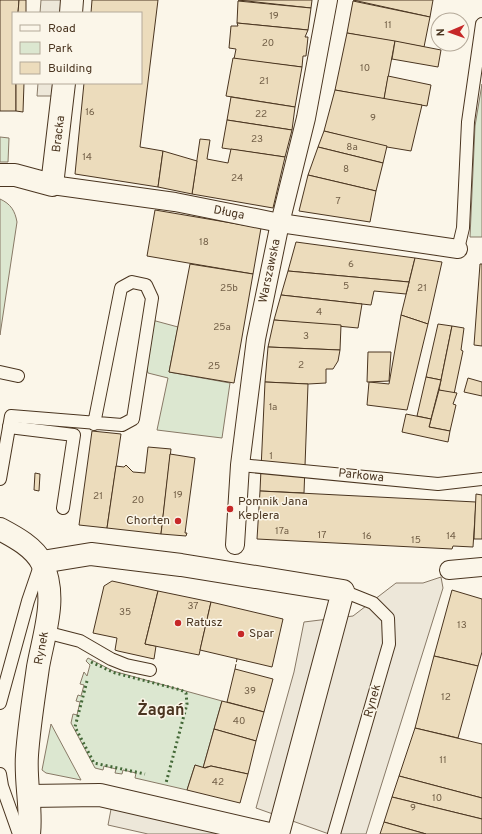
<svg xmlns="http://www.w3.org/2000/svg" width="482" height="834" font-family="Overpass,sans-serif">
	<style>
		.green { fill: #dce7d0; stroke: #887966 }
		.parking { fill: #ede7d9; stroke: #887966 }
		.building { fill: #ecdcbc; stroke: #4a3520 }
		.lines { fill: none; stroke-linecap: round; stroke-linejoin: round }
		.service-casing { stroke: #4a3520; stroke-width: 14 }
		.pedestrian-casing { stroke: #4a3520; stroke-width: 20 }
		.minor-casing { stroke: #4a3520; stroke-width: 24 }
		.tertiary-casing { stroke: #4a3520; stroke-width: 24 }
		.service { stroke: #fbf6e9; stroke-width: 12 }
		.pedestrian { stroke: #fbf6e9; stroke-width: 18 }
		.minor { stroke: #fbf6e9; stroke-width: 22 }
		.tertiary { stroke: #fbf6e9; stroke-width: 22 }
		.hedge { stroke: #436837; stroke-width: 3; stroke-dasharray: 2 3; stroke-linecap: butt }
		.fence { stroke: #4a3520; stroke-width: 1; stroke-dasharray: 5 2; stroke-linecap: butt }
		.poi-dot { fill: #c62828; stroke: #fbf6e9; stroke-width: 1.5 }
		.labels { text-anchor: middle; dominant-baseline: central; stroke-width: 3; stroke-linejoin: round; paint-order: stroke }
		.number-label { font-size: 10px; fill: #725f47 }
		.street-label { font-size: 12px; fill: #4a3520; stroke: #fbf6e9 }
		.poi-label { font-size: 12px; fill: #4a3520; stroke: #fbf6e9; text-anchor: start }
		.district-label { font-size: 16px; font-weight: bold; fill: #4a3520; stroke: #fbf6e9 }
	</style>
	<rect width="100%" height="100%" fill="#fbf6e9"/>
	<!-- green -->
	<g class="green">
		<polygon points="482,84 482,237 470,237 475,126"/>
		<polygon points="0,137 9,138 8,162 0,162"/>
		<path d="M0,199c11,5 15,12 17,23l-17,113z"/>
		<polygon points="152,320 178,327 169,372 230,383 222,438 157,430 168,378 148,373 145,363"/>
		<polygon points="88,658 113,671 222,701 203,768 195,765 187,790 135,778 136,773 123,770 122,774 115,773 116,769 104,766 103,770 95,768 71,723 73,714 77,715 80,702 76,701 78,695 81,696 84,685 80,684 84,672 87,676 90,665 86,661"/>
		<polygon points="51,724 81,780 46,773 42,770"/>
	</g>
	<!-- parking -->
	<g class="parking">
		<polygon points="41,0 61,0 60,13 40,13"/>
		<polygon points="38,83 54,83 52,96 37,96"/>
		<polygon points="441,577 443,588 366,834 329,834 256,808 294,672 304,622 353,616 396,583 423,583"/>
		<polygon points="112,804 227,834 148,834 108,825"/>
	</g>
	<!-- building -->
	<g class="building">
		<polygon points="0,0 19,0 18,13 13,13 13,83 16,83 16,111 0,111"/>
		<polygon points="19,0 26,0 26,13 18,13"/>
		<polygon points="92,0 158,0 140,147 163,151 158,187 75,174 84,83 141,83 141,13 91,13"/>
		<polygon points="238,0 312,0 311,8"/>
		<polygon points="353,0 433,0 430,17"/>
		<polygon points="238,1 311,8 308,30 237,23"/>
		<polygon points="353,1 430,17 424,47 347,33"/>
		<polygon points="237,23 308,30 305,37 308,37 306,56 303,56 302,67 234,59 236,49 229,48 231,26 238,26"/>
		<polygon points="347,33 395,41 384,99 335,90"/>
		<polygon points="395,41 441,50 438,67 392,59"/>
		<polygon points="233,58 302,67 295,107 226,96"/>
		<polygon points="388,76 431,85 427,106 384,99"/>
		<polygon points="16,83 24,83 23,112 16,111"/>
		<polygon points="335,90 422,105 411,151 387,147 324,131"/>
		<polygon points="231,97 295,107 292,130 227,120"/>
		<polygon points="227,120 292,130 285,157 222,148"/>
		<polygon points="324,131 387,146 383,163 318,147"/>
		<polygon points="200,139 210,140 207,159 228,163 231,149 285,157 273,208 192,194"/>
		<polygon points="318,147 383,163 376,191 308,175"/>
		<polygon points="163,151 197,161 192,194 158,187"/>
		<polygon points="308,175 376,191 370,222 299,211"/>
		<polygon points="155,210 261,228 253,274 147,256"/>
		<polygon points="296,242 415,258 409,282 288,271"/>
		<polygon points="415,258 442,262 428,324 401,315"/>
		<polygon points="190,264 253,274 234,383 169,372"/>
		<polygon points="480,264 482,264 482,346 474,345"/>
		<polygon points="288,271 409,282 406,294 374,291 371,305 281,295"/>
		<polygon points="281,295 362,304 358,328 274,320"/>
		<polygon points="401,315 428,324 407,410 367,405 369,382 389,384"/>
		<polygon points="274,320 341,325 340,350 268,347"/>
		<polygon points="438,324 452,326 441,380 426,377"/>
		<polygon points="452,326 464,328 461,350 463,351 454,394 439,390"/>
		<polygon points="268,347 340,350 338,361 333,369 326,369 326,383 308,384 265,382"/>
		<polygon points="368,352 391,352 389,381 367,382"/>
		<polygon points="426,377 441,380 431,419 417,416"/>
		<polygon points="468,378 482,382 482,396 464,392"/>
		<polygon points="265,382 308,384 304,493 260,491"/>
		<polygon points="439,390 457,393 453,404 456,405 450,431 429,427"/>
		<polygon points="406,414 431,419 429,427 450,431 448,442 402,432"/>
		<polygon points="92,431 121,434 107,528 79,525"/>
		<polygon points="148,447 171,449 161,534 107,528 116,466 124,467 126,465 133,472 145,473"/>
		<polygon points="170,454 195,458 185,533 187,533 186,536 161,534"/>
		<polygon points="35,473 40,474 39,491 34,490"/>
		<polygon points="260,491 476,502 473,547 453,546 452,549 257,539"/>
		<polygon points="476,494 482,495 482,539 474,539"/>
		<polygon points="112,581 158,591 145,644 156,646 154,659 118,651 115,650 117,638 93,633 104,586"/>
		<polygon points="452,590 482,599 482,652 478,666 434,656"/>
		<polygon points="158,591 211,602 199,655 145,644"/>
		<polygon points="211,602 283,619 272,667 200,650"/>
		<polygon points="434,656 478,666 458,738 415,728"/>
		<polygon points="235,669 273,679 264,712 227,702"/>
		<polygon points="222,701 264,712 256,741 214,729"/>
		<polygon points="415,728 482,744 482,798 399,776"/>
		<polygon points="214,729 256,741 248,774 211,766 203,768"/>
		<polygon points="195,765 205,768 211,766 248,774 240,803 187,790"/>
		<polygon points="399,776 482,798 482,819 392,797"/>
		<polygon points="392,797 482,819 482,834 426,834 384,822"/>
		<polygon points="384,822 426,834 380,834"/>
	</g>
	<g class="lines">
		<defs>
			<g id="service">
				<polyline points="458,249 463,228 468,122 482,24"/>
				<polyline points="0,372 18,376"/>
				<polyline points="9,427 74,435 63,508"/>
				<polyline points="240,465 438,484 482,479"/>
				<polyline points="0,479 11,416 122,425 133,419 152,298 146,285 132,282 121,288 94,424"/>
				<polyline points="45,632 80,641 111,659 126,665 150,670"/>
				<polyline points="0,703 28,601 41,563"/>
				<polyline points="0,774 2,786 19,834"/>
				<polyline points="334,834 389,644 388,618 373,603 343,591"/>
			</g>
			<g id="pedestrian">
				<polyline points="52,185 175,202 280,223 458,249"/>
				<polyline points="235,545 240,465 256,339 280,223 306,118 328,0"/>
				<polyline points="449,570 482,567"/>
			</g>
			<g id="minor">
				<polyline points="42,562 91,554 181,565 343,591 278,834"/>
				<polyline points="29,796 100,795 269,834"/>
			</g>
			<g id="tertiary">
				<polyline points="71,13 72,0"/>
				<polyline points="0,175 15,175 52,185 64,83"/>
				<path d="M0,529c15,8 34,18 42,34 16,34 2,70 -4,104 -4,29 -9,59 -11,88 -2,27 5,53 2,79"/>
			</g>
		</defs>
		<!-- service casing -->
		<use href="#service" class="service-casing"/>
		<!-- pedestrian casing -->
		<use href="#pedestrian" class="pedestrian-casing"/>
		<!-- minor casing -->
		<use href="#minor" class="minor-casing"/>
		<!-- tertiary casing -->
		<use href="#tertiary" class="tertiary-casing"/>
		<!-- service -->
		<use href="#service" class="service"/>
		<!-- pedestrian -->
		<use href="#pedestrian" class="pedestrian"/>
		<!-- minor -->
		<use href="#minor" class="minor"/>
		<!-- tertiary -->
		<use href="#tertiary" class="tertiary"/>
		<!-- hedge -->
		<g class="hedge">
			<polyline points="91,662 115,673 181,690 186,693 187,704 166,783"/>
			<polyline points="87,681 75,727 94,763 145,774"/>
		</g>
		<!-- fence -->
		<polyline class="fence" points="235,669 237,659"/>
	</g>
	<!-- markers -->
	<g class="poi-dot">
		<circle cx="230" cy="509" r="4"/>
		<circle cx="178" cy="521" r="4"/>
		<circle cx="178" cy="623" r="4"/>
		<circle cx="241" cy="634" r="4"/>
	</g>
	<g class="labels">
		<!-- number labels -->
		<g class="number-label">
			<text x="274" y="16">19</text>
			<text x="388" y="25">11</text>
			<text x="268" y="43">20</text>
			<text x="365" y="68">10</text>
			<text x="264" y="81">21</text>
			<text x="90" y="112">16</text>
			<text x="261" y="114">22</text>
			<text x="373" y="118">9</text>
			<text x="257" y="139">23</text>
			<text x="352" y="147">8a</text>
			<text x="87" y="157">14</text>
			<text x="346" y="169">8</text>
			<text x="237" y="178">24</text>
			<text x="338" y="201">7</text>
			<text x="204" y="242">18</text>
			<text x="351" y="264">6</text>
			<text x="346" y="286">5</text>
			<text x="229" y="288">25b</text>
			<text x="422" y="288">21</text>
			<text x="319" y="312">4</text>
			<text x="222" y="327">25a</text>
			<text x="306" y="336">3</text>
			<text x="301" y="365">2</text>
			<text x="214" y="366">25</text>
			<text x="273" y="407">1a</text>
			<text x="271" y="456">1</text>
			<text x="178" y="495">19</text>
			<text x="98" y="496">21</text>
			<text x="138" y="500">20</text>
			<text x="282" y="531">17a</text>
			<text x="322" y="535">17</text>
			<text x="367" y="536">16</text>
			<text x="451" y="536">14</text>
			<text x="416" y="540">15</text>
			<text x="193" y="606">37</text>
			<text x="125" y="612">35</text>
			<text x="462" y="625">13</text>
			<text x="250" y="691">39</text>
			<text x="446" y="697">12</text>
			<text x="239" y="721">40</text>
			<text x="443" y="760">11</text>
			<text x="218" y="782">42</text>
			<text x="437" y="798">10</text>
			<text x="413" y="808">9</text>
		</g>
		<!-- street labels -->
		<g class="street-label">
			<text transform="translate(59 134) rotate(-83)">Bracka</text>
			<text transform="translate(229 213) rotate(11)">Długa</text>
			<text transform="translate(270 271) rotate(-78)">Warszawska</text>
			<text transform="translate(361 476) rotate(6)">Parkowa</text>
			<text transform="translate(42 648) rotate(-79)">Rynek</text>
			<text transform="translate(373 701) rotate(-74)">Rynek</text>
		</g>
		<!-- poi labels -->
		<g class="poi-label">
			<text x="238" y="502">Pomnik Jana<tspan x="238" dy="14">Keplera</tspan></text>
			<text x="170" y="521" text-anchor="end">Chorten</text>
			<text x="186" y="623">Ratusz</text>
			<text x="249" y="634">Spar</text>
		</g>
		<!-- district labels -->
		<g class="district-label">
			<text x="161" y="711">Żagań</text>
		</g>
	</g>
	<!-- legend -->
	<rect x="12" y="12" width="130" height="72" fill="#fbf6e9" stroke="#b4a999"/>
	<rect x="20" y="25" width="20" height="6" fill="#fbf6e9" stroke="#b4a999"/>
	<text x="48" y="32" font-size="12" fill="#4a3520">Road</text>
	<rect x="20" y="42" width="20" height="12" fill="#dce7d0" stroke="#b4a999"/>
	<text x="48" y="52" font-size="12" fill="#4a3520">Park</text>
	<rect x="20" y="62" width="20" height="12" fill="#ecdcbc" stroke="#b4a999"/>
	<text x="48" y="72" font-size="12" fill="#4a3520">Building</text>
	<!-- north arrow -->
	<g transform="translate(450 32) rotate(268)"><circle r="19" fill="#fbf6e9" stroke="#b4a999"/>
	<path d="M0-3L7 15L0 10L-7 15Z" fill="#c62828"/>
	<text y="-6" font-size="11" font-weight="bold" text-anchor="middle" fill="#4a3520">N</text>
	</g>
</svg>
